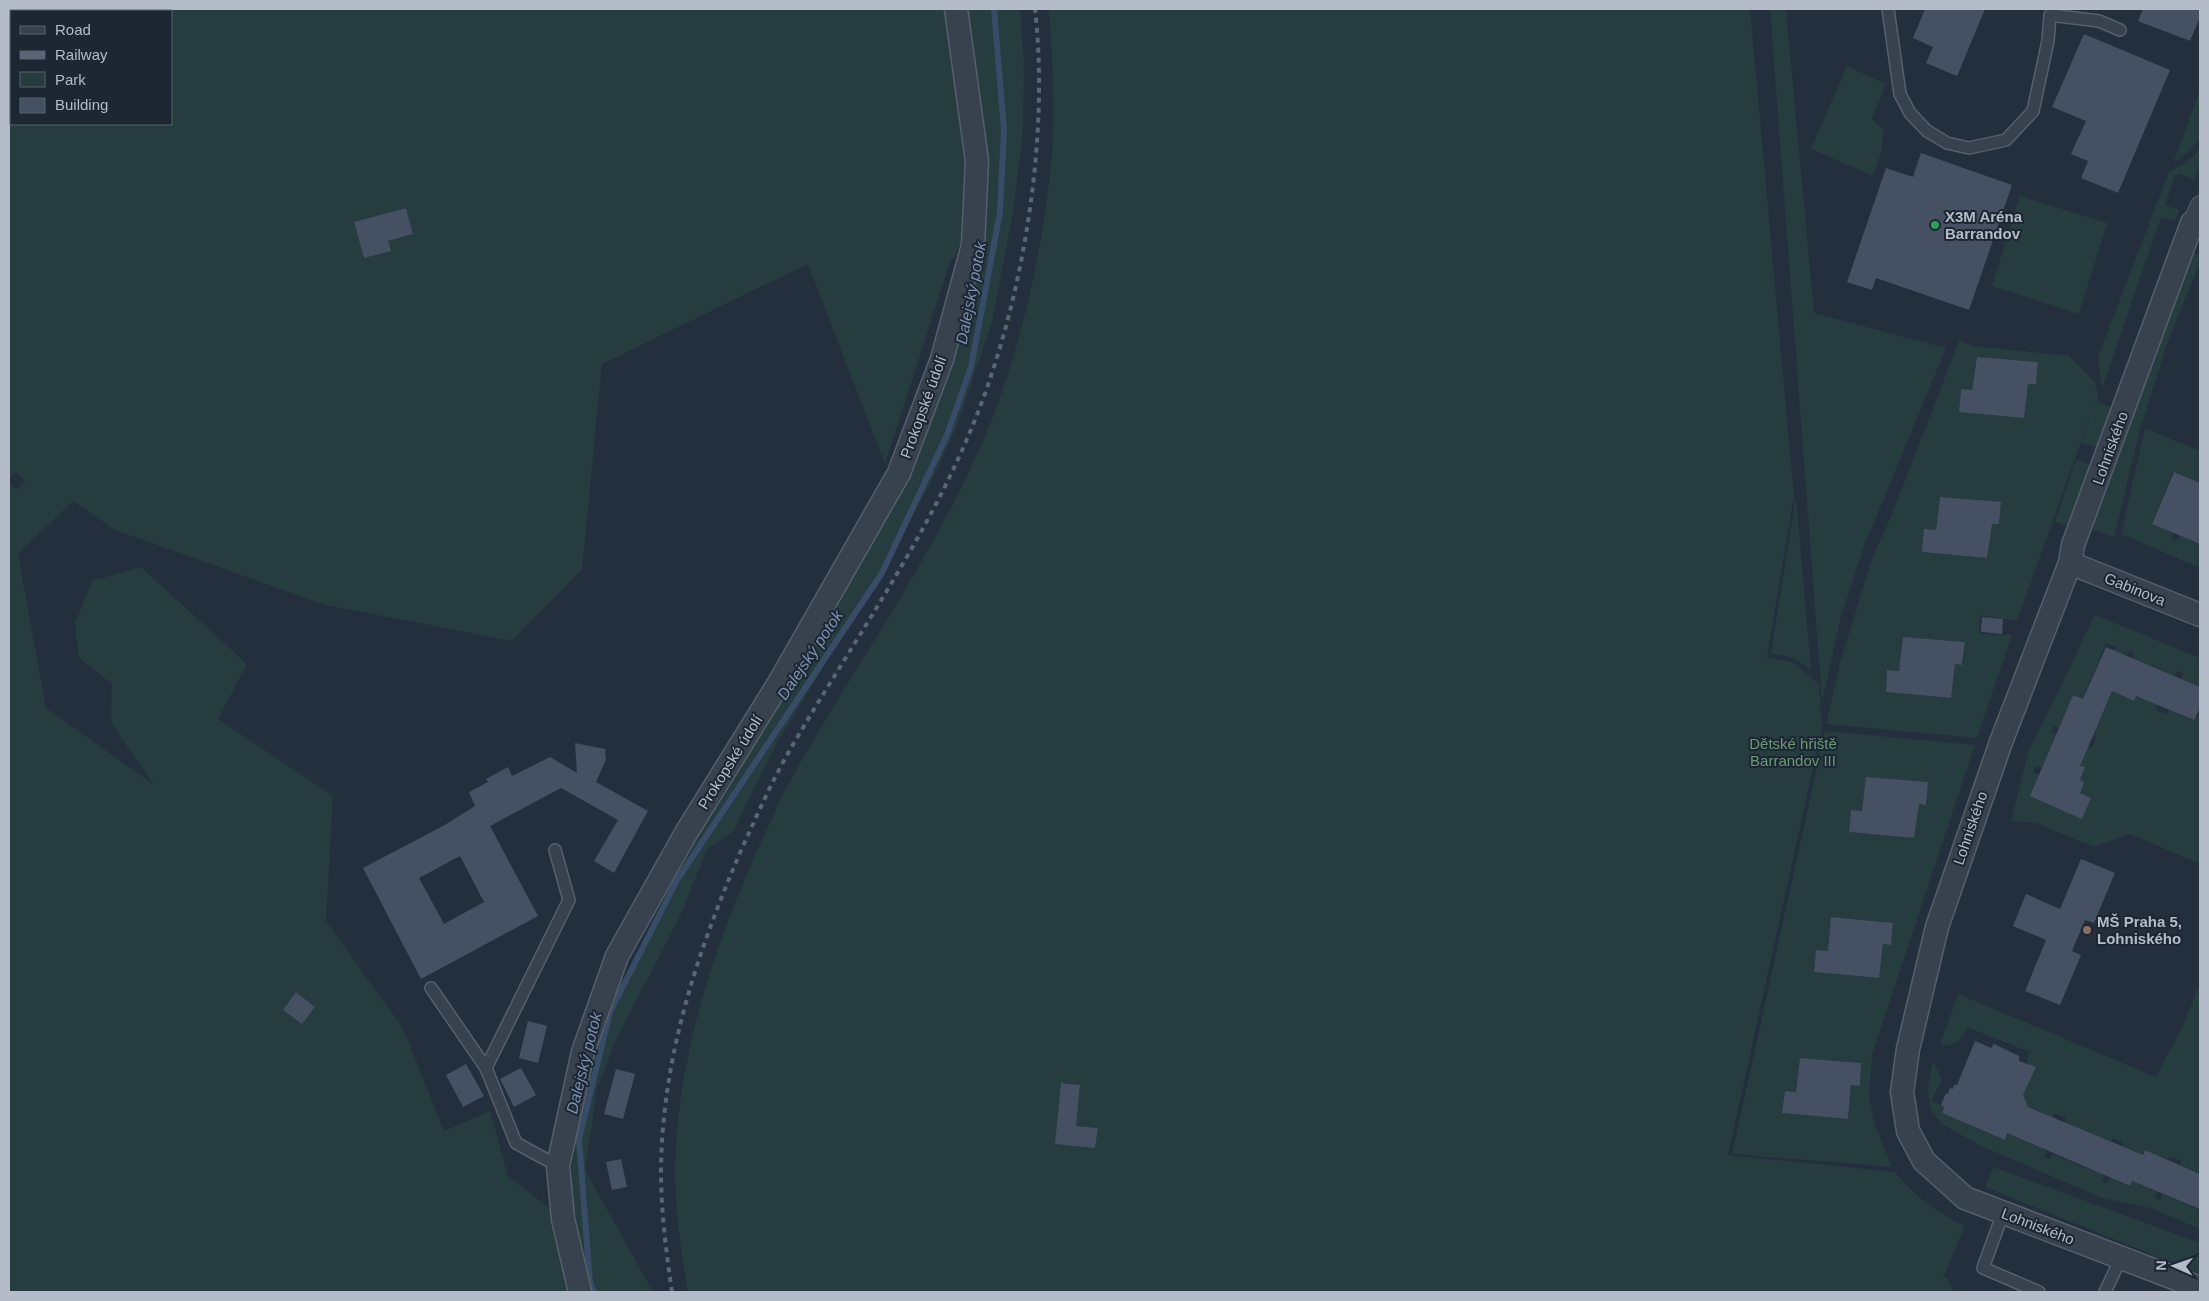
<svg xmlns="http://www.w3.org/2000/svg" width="2209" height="1301" font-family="Helvetica,sans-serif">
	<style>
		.green { fill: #263c3f; fill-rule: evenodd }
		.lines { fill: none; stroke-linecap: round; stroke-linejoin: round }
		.stream { stroke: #394c67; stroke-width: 6 }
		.building { fill: #455162; fill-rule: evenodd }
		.service-casing { stroke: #565f6c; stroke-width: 14 }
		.pedestrian-casing { stroke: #565f6c; stroke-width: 20 }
		.minor-casing { stroke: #565f6c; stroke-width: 25 }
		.service { stroke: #38414e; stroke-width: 11 }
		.pedestrian { stroke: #38414e; stroke-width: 18 }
		.minor { stroke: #38414e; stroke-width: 22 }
		.rail { stroke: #5a6575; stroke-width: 4; stroke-dasharray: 5 5; stroke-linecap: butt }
		.leisure-dot { fill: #2e9e5b; stroke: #1d2633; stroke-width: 2 }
		.education-dot { fill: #8d6e63; stroke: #1d2633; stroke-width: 2 }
		.labels { text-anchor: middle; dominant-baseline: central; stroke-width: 4; stroke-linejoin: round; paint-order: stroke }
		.poi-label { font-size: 15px; font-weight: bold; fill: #b4bcc9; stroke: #1d2633; text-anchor: start }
		.street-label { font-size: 15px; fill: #b4bcc9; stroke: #1d2633 }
		.park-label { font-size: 15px; fill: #6b9a76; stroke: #1d2633 }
		.water-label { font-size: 16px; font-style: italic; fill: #7c92b1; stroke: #1d2633 }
	</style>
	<rect width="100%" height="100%" fill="#242f3e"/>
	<!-- green -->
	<g class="green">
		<path d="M9,9h937l22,162 -6,69 -8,18 -3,1 -66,205 -77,-200 -206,100 -20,205 -70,72 -187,-36 -210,-75 -42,-29 -55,53 28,154 108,77 -43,-62 1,-39 -33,-26 -4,-35 17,-42 49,-14 106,97 -29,55 115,77 -7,125 77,107 41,103 46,-20 18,65 46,36 16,80h-561v-810l7,8 9,-8 -9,-10 -7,7zM11,11h160v113h-160zM406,208l7,26 -25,7 2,10 -26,7 -10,-36zM296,992l19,14 -13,18z"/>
		<polygon points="966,9 1020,9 1024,64 1023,130 1013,213 992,322 957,426 930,484 892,554 777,743 733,832 707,849 680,916 615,1042 597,1089 585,1170 653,1292 588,1292 569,1185 593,1047 703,825 905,487 949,359 982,250"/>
		<path d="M1049,9h701l44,487 -27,161 25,5 27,22 3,43 -94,428 167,17c21,26 41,39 70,54l-22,52 4,-1 4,10 5,5h-1268c-7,-41 -13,-81 -13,-122 2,-111 37,-217 81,-317 15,-33 30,-67 49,-98 61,-105 131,-205 179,-316 37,-88 60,-192 68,-286 3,-48 0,-97 -3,-144zM1061,1083l19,2 -2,17 -12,-1zM1057,1124l41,4 -3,20z"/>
		<polygon points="1770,9 1786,9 1814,313 1946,348 1863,549 1841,617 1822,702"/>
		<polygon points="1847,66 1886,84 1872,119 1884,131 1881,152 1873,176 1811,149"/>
		<polygon points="2200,91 2200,138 2188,152 2173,163"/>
		<polygon points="2200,150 2200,169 2198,169 2194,180 2181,174 2175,175 2165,205 2179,210 2175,221 2161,217 2102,389 2098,357 2169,172 2187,162"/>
		<polygon points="2020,196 2107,223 2079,314 1992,286"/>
		<polygon points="2184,248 2200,256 2200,262 2167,344 2140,430 2114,537 2081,526 2079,531 2055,521 2076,460 2101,468"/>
		<path d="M1959,341l15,5 95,10 26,26 4,20 14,6 -12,41 -19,-6 13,-47 -10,35 -68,190 -37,-6 -1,19 33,1 -35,103 -151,-14 14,-61 31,-102 20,-44zM1977,357l61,5 -2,22h-8l-2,15 -67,13 2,-23 11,1zM1940,497l61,6 -2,21h-8l-4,34 -64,-6 13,-22zM1903,637l62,5 -2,22h-8l-4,34 -65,-6 1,-22 12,1z"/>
		<polygon points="2145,428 2200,451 2200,498 2189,493 2194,480 2173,472 2152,523 2173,533 2171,539 2176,541 2179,535 2200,544 2200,568 2121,534"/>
		<polygon points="1796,497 1811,670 1794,658 1771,653"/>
		<polygon points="2095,615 2200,658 2200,687 2181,679 2183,673 2177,671 2175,676 2132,658 2134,653 2129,650 2126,656 2115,651 2117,647 2106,643 2083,699 2073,695 2059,728 2053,726 2050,732 2056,734 2042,768 2036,766 2033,772 2039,775 2030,796 2082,818 2091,798 2079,792 2083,782 2079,780 2080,766 2087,746 2092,748 2096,737 2092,735 2112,691 2133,701 2135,696 2158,705 2156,710 2167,714 2169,710 2193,720 2196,716 2200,717 2200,864 2130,834 2094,847 2036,823 2011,821 2028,753"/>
		<path d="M1825,731l150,14 -103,310 -3,42 6,29 17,41 -160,-13zM1928,783l-2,22 -8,-1 -4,34 -65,-6 2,-22 11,1 1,-11zM1832,917l61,6 -2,22 -8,-1 -4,34 -65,-6 2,-22 12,1zM1800,1058l61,5 -1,22h-8l-4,34 -65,-6 2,-22 11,1z"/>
		<path d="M2200,983v190l-20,-8 1,-4 -11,-5 -2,4 -23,-10 -3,5 -20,-8 1,-5 -10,-4 -2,4 -47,-19 2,-5 -11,-4 -2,4 -26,-11 -5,-12 13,-28 -9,-4 4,-11 -63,-25c-3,13 -13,21 -27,17l18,-50 198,83 29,-56z"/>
		<polygon points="1933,1060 1942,1080 1931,1101 1943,1106 1942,1113 2004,1140 2007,1133 2047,1151 2044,1157 2050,1159 2052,1154 2104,1175 2102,1181 2107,1183 2110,1178 2129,1186 2132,1181 2157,1192 2155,1197 2160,1200 2163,1194 2200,1210 2200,1229 2150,1208 2102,1198 1981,1146 1944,1125 1934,1115 1930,1107 1928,1087"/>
		<polygon points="1993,1167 2200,1243 2200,1274 1985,1187"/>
	</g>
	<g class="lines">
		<!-- stream -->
		<polyline class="stream" points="594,1292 590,1283 579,1139 610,1012 677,880 882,573 947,435 971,367 1000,212 1004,130 994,9"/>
	</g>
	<!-- building -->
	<g class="building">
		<polygon points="1925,9 1985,9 1957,76 1926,63 1933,47 1913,38"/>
		<polygon points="2143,9 2200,9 2200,17 2190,41 2138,21"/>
		<polygon points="2084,34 2170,70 2118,193 2081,178 2088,161 2071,154 2086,121 2052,107"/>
		<polygon points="1921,153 2012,185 1969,310 1876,278 1872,290 1847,282 1886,168 1913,177"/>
		<polygon points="406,208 413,234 388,241 391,251 364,258 354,222"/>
		<polygon points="1977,357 2038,362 2036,384 2028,384 2024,418 1959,412 1961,389 1972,390"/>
		<polygon points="2174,472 2200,483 2200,544 2152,524"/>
		<polygon points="1940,497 2001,502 1999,524 1992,524 1987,558 1922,552 1924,529 1936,530"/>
		<polygon points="1982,617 2003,619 2002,634 1981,632"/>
		<polygon points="1903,637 1965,642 1962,665 1955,664 1951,698 1886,692 1887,670 1899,671"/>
		<polygon points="2106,647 2200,687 2200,708 2194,720 2136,696 2134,701 2112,691 2080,766 2085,767 2080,780 2084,782 2080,793 2091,798 2082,819 2030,796 2073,695 2083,699"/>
		<path d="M575,743l30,6 1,11 -10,22 52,29 -34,62 -20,-12 24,-41 -57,-32 -71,38 48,90 -117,63 -58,-111 80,-42 32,-20 -6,-14 19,-10 -2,-3 22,-12 4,9 38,-19 27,16zM460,856l24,46 -40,22 -25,-46z"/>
		<polygon points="1866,777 1928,782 1926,805 1919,804 1914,838 1849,832 1851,810 1862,811"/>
		<polygon points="2081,859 2115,873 2094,923 2085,920 2072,951 2081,955 2060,1005 2025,991 2046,940 2013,926 2026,894 2060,909"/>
		<polygon points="1831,917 1893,923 1891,945 1883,944 1879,978 1814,972 1816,950 1828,951"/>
		<polygon points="296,992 315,1007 302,1024 283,1010"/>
		<polygon points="528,1021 547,1026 538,1063 519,1058"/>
		<polygon points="1975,1041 1991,1048 1994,1044 2019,1056 2019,1061 2036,1067 2023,1095 2028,1107 2143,1155 2145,1150 2200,1174 2200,1209 2132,1181 2130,1186 2007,1133 2005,1140 1942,1113 1944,1107 1941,1105 1946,1093 1948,1094 1950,1088 1953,1089 1954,1085 1957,1085"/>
		<polygon points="1800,1058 1861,1063 1860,1086 1851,1085 1848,1119 1782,1113 1785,1091 1796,1092"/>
		<polygon points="466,1064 484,1096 463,1107 446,1075"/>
		<polygon points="521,1068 536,1095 514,1107 500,1079"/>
		<polygon points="616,1069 635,1074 623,1119 604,1114"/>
		<polygon points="1061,1083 1080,1085 1076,1126 1098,1128 1095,1148 1055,1144"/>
		<polygon points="621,1159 627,1187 612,1190 606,1162"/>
	</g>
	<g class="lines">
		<defs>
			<g id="service">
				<polyline points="1888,9 1900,94 1910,113 1927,131 1947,143 1969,148 2006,140 2033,111 2048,41 2050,15 2099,21 2120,30"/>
				<polyline points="431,988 486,1068 516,1143 558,1166"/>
				<polyline points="486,1068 569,900 555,850"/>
				<polyline points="2003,1213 1983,1268 2039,1292"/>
				<polyline points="2105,1292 2121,1258"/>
			</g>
			<polyline id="pedestrian" points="2192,223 2200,205"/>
			<g id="minor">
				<polyline points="2200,227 2192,223 2073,545 2070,563 2001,742 1937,927 1908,1049 1902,1092 1908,1131 1924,1161 1965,1198 2200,1288"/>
				<polyline points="2070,563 2200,615"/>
				<polyline points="580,1292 563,1219 558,1166 583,1052 617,956 686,833 779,683 899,473 942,359 973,245 977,161 956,9"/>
			</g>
		</defs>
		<!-- service casing -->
		<use href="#service" class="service-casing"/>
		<!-- pedestrian casing -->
		<use href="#pedestrian" class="pedestrian-casing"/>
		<!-- minor casing -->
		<use href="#minor" class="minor-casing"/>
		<!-- service -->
		<use href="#service" class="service"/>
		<!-- pedestrian -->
		<use href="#pedestrian" class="pedestrian"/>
		<!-- minor -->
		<use href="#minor" class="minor"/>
		<!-- rail -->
		<path class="rail" d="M672,1292c-6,-41 -11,-81 -11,-122 1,-113 37,-221 82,-324 15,-33 30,-67 48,-98 61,-105 132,-204 179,-316 52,-123 80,-290 65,-423"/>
	</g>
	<!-- markers -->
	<circle class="leisure-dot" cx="1935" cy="225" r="5"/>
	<circle class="education-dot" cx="2087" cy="930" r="5"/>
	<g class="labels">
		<!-- poi labels -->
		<g class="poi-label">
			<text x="1945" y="216">X3M Aréna<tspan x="1945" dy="17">Barrandov</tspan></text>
			<text x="2097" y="921">MŠ Praha 5,<tspan x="2097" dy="17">Lohniského</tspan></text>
		</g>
		<!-- street labels -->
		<g class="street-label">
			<text transform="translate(923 407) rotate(-70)">Prokopské údolí</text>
			<text transform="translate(2110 448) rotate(-70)">Lohniského</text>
			<text transform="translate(2135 589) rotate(22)">Gabinova</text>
			<text transform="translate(730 762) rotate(-58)">Prokopské údolí</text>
			<text transform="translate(1970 828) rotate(-71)">Lohniského</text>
			<text transform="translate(2038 1226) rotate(21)">Lohniského</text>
		</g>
		<!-- park labels -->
		<g class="park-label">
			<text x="1793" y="743">Dětské hřiště<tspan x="1793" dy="17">Barrandov III</tspan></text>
		</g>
		<!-- water labels -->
		<g class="water-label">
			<text transform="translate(971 293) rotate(-79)">Dalejský potok</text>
			<text transform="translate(810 655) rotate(-56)">Dalejský potok</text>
			<text transform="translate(584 1063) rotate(-76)">Dalejský potok</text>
		</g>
	</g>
	<!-- border -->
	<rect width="2209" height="1301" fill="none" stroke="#b4bcc9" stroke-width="20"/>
	<!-- legend -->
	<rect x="10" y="10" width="162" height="115" fill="#1d2633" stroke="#59626f"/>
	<rect x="20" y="26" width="25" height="8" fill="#38414e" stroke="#59626f"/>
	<text x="55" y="35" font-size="15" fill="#b4bcc9">Road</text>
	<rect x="20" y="51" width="25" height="8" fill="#5a6575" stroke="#59626f"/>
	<text x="55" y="60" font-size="15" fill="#b4bcc9">Railway</text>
	<rect x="20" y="72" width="25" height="15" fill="#263c3f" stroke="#59626f"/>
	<text x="55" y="85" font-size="15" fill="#b4bcc9">Park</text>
	<rect x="20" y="98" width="25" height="15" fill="#455162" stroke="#59626f"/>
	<text x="55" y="110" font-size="15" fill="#b4bcc9">Building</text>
	<!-- north arrow -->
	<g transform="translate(2174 1266) rotate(272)" stroke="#1d2633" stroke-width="4" paint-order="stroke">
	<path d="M0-4L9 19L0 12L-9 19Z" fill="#b4bcc9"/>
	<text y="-8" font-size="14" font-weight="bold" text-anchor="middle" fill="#b4bcc9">N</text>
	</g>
</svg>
